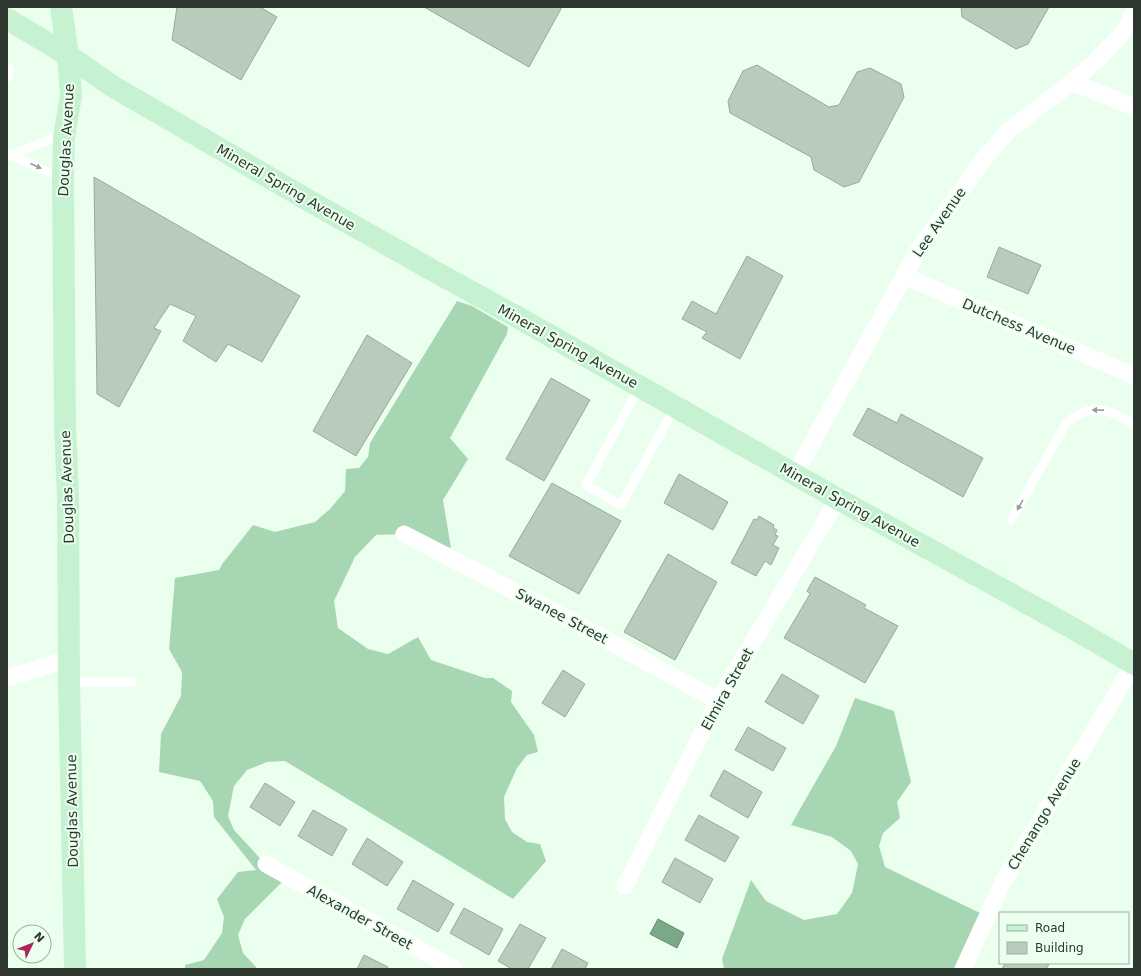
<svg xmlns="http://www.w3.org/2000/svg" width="1141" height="976" font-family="'DejaVu Sans',sans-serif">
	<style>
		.forest { fill: #a7d6b3 }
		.water { fill: #7ba987; stroke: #64876d }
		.building { fill: #b8ccbc; stroke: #97aa9b }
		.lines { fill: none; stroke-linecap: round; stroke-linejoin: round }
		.lane { stroke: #fff; stroke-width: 9 }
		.street { stroke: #fff; stroke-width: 17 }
		.primary { stroke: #c7f2d2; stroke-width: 22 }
		.oneway { fill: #979b98 }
		.labels { text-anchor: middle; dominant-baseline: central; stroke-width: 4; stroke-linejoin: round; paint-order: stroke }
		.street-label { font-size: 14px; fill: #2f3731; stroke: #eaffee }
	</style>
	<rect width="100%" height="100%" fill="#eaffee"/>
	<!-- forest -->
	<g class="forest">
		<polygon points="457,301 472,306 508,327 507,334 450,438 468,459 443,500 451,548 404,534 376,535 355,557 334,601 338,628 368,649 388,654 418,637 431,660 485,678 493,678 512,691 511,702 534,735 538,752 527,755 517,768 504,797 505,819 512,832 527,842 540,844 546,861 513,899 285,761 267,762 247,770 234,786 228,816 234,830 282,882 245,919 238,935 243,953 256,967 256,969 185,969 185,965 204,960 222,933 224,917 217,899 238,872 256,870 214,817 213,801 200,781 159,772 161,734 181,696 182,672 169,649 175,578 219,570 223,563 253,525 275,532 315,522 330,509 345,491 346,469 359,468 368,457 370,443"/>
		<polygon points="855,698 894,711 911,782 897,802 900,818 883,833 879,846 885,867 982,914 955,969 724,969 722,959 751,880 766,901 804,920 837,914 852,893 858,864 851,851 832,837 791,825 836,746"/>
	</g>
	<!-- water -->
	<polygon class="water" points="658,919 684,933 677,948 650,934"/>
	<!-- building -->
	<g class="building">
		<polygon points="177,7 260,7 277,17 241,80 172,40"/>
		<polygon points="424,7 562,7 529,67"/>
		<polygon points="961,7 1049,7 1028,44 1016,49 962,17"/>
		<polygon points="757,65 829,107 839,105 857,72 870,68 901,84 904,97 859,182 844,187 814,170 811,157 730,113 728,101 743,71"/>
		<polygon points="94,177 300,296 262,362 228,344 216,362 183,341 196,316 170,304 154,328 161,331 119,407 97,394"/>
		<polygon points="999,247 1041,265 1028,294 987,277"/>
		<polygon points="747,256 783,276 740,359 702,338 707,332 682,319 692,301 716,314"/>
		<polygon points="367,335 412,363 356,456 313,431"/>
		<polygon points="551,378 590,400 544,481 506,459"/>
		<polygon points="868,408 897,423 901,414 983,458 963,497 853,435"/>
		<polygon points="679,474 728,502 713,530 664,503"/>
		<polygon points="552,483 621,521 579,594 509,556"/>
		<polygon points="759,516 774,525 773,528 777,530 775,535 778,536 773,545 779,548 771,565 765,561 756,576 731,563 754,519 757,520"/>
		<polygon points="668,554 717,582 675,660 624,632"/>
		<polygon points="815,577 866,605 864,608 898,626 865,683 784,638 810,594 807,591"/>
		<polygon points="563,670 585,684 565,717 542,703"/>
		<polygon points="782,674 819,696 803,724 765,702"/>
		<polygon points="748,727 786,748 773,771 735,750"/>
		<polygon points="724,770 762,792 748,818 710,796"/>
		<polygon points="265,783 295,802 280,826 250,807"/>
		<polygon points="313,810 347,829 332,856 298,836"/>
		<polygon points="699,815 739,837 725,862 685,840"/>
		<polygon points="367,838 403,862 387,886 352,864"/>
		<polygon points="675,858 713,879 700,903 662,882"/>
		<polygon points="413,880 454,904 438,932 397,909"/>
		<polygon points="464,908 503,929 489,955 450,933"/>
		<polygon points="520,924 546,938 528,969 512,969 498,961"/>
		<polygon points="562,949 588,963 585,969 551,969"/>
		<polygon points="364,955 388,967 387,969 357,969"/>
		<polygon points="1005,963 1050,963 1046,969 1002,969"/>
	</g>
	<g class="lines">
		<!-- lane -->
		<g class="lane">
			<polyline points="7,68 9,69 7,78"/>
			<polyline points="7,154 63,178"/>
			<polyline points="10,155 63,135"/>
			<polyline points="640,386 586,485 621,505 675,407"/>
			<path d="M1011,520l56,-98c28,-21 40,-12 67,2"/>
			<polyline points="69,682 132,682"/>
		</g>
		<!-- street -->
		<g class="street">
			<polyline points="1072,82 1134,107"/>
			<polyline points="904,276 1134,376"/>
			<polyline points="795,474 920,247 986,156 1008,131 1072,82 1098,59 1121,35 1128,25 1134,11"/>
			<polyline points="404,534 574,622 718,701"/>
			<polyline points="7,678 69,659"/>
			<polyline points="266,864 455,969"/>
			<polyline points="625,886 718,701 838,499"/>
			<polyline points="963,969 1003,882 1134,664"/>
		</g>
		<!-- primary -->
		<g class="primary">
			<polyline points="61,7 68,55 71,96 64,137 63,178 65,425 68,497 69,682 75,969"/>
			<polyline points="7,19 68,55 112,86 313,203 441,275 526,322 838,499 1067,625 1134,664"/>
		</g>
	</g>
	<!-- one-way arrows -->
	<defs><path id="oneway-solid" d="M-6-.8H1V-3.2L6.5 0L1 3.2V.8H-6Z"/></defs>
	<g class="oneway">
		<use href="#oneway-solid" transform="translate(36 166) rotate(24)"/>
		<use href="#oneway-solid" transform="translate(1098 410) rotate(-179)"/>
		<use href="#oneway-solid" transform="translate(1020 505) rotate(120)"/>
	</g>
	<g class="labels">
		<!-- street labels -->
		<g class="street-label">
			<text transform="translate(66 140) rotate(-87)">Douglas Avenue</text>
			<text transform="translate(286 187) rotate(30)">Mineral Spring Avenue</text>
			<text transform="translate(939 222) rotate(-55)">Lee Avenue</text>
			<text transform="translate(1019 326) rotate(23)">Dutchess Avenue</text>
			<text transform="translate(568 346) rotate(29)">Mineral Spring Avenue</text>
			<text transform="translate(67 487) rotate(-92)">Douglas Avenue</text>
			<text transform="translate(850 505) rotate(29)">Mineral Spring Avenue</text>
			<text transform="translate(562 616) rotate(28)">Swanee Street</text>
			<text transform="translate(727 689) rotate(-61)">Elmira Street</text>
			<text transform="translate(72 811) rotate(-91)">Douglas Avenue</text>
			<text transform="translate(1044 814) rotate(-59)">Chenango Avenue</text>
			<text transform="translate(360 917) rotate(29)">Alexander Street</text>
		</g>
	</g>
	<!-- border -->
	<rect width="1141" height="976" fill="none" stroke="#2f3731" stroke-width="16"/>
	<!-- legend -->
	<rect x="999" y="912" width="130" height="52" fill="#eaffee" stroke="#9fafa2"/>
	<rect x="1007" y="925" width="20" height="6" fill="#c7f2d2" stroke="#9fafa2"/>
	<text x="1035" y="932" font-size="12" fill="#2f3731">Road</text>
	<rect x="1007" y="942" width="20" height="12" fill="#b8ccbc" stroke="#9fafa2"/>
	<text x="1035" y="952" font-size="12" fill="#2f3731">Building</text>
	<!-- north arrow -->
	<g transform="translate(32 944) rotate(47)"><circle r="19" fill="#eaffee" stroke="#9fafa2"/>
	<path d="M0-3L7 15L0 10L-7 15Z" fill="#b0235c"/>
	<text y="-6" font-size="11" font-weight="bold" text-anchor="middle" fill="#2f3731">N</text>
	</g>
</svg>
